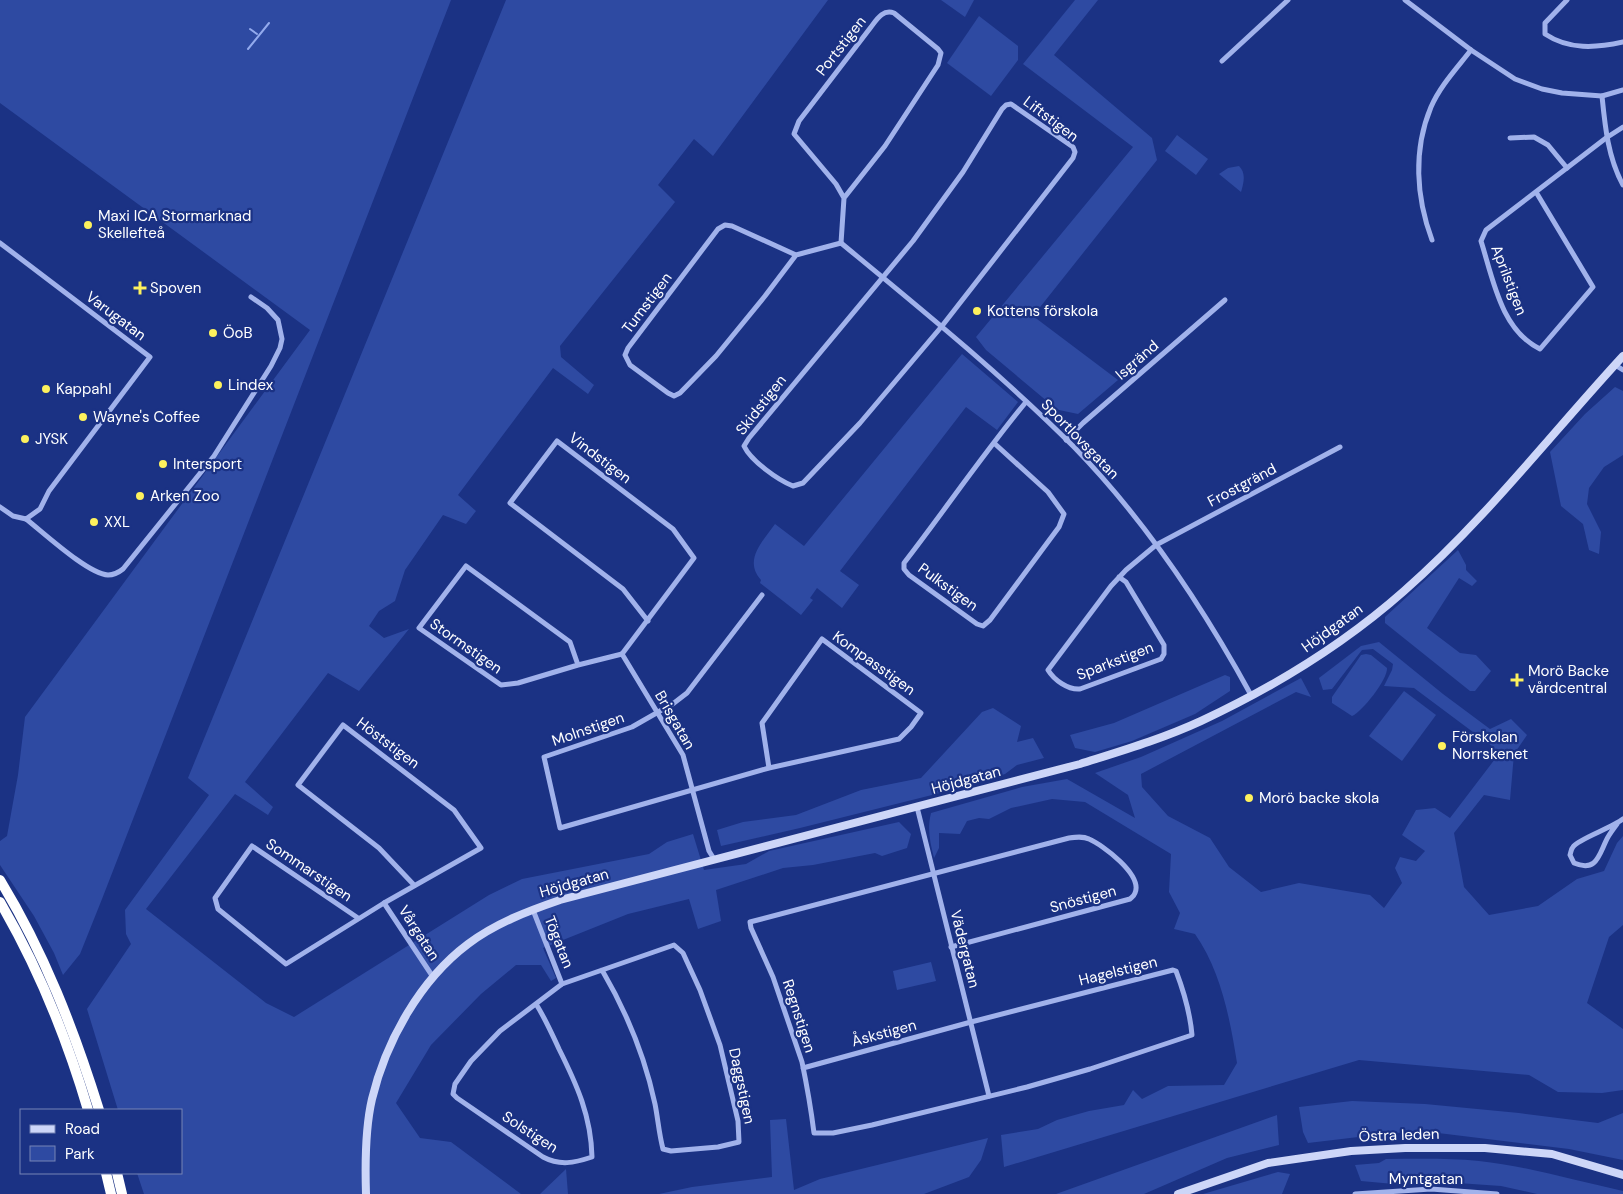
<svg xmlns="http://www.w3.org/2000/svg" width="1623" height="1194" font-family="'DM Sans',sans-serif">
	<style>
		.green { fill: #2e4aa2 }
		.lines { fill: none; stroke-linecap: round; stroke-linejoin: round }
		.stream { stroke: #93aaed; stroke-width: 2 }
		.street { stroke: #a1b2eb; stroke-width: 5 }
		.secondary { stroke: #cdd6f8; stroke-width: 8 }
		.highway { stroke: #fff; stroke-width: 10 }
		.poi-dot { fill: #fdf15d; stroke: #1b3284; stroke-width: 2 }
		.labels { text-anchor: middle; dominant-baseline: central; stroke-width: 4.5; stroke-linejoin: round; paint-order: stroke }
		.street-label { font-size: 15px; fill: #fff; stroke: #1b3284 }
		.poi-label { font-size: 15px; fill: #fff; stroke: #1b3284; text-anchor: start }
	</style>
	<rect width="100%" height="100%" fill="#1b3284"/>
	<!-- green -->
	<g class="green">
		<polygon points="0,0 451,0 102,899 80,954 63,975 54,953 34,916 0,865 0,841 7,836 18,775 25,717 310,330 0,103"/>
		<polygon points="506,0 828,0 713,156 694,139 658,185 675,202 560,346 561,357 594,385 588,394 553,368 458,495 476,511 466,524 443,515 405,570 395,601 379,611 369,626 384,638 409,629 359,691 328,673 245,782 273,807 268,815 235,794 146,909 266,1003 294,1017 489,895 522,879 649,854 667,842 693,834 704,870 746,864 769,851 899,822 911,834 907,848 882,856 875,853 813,865 783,868 716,890 721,921 698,929 689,899 628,914 543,948 556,978 551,981 541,965 516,965 481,994 431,1045 396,1103 420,1138 451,1142 521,1194 144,1194 137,1173 181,1173 181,1110 118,1110 87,1009 131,944 126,934 125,910 209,795 188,778"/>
		<polygon points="941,0 974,0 965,17"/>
		<polygon points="1075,0 1098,0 1054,55 1152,138 1157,160 1033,316 1118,380 1078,414 1059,410 1048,402 986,350 976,337 1133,147 1023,64"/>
		<polygon points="979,16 1018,46 1018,60 991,96 947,63"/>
		<polygon points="1177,135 1208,159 1196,175 1165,151"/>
		<path d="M1239,166c7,7 5,16 2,26l-22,-18 9,-6z"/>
		<path d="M962,354l56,48 -21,28 -31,-23 -126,164 19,14 -17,23 -25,-20 -7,10 3,2 -12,15 -41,-32 1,-3c-18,-20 2,-39 14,-56l29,22z"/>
		<polygon points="1615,387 1623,391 1623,455 1604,467 1589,488 1587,504 1601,532 1599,554 1589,550 1583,524 1561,506 1550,452 1585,414"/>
		<polygon points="1458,550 1466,565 1466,570 1477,581 1472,586 1459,578 1427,628 1460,653 1476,655 1491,671 1475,691 1470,691 1385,623 1385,617"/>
		<path d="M1379,642l64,52 47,35 21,-10 16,16 -13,19 -4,46 -26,-5 -30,38 10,54 25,28 49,-9 39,-27 27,-8 13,-28 6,-7v89l-14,12 -22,66 36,26v61l-21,3 -44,-1 -29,-17 -170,-15 -355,107 -3,-32 37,-6 19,-9 32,-9 35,-6 9,-15 9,9 26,-13 56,-1 13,-22c-7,-44 -16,-92 -42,-129l-21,-5 6,-16 -11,-21 2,-38 -86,-52 -33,-3 -41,9 -22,11 -10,-1 -12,3 -7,13 -21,-1v15l-5,10c-4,-16 -7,-29 -3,-45l91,-26 45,-8 68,39 -7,-23 -33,-22 46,-16 81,-36 79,-43 10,19 -15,-5 -155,82 1,13 26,29 42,22 19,29 32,25 38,-9 71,12 14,13 18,-25 -7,-15 5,-11 16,4 9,-10 -23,-16 14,-25 19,-2 15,10 45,-59 -2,-12 -79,-59 -30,-2 8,-16 1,-6 -20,-15 -11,1 -30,39 -9,1 -4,-12 42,-32z"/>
		<path d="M1366,654l5,1 16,13c1,11 -25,44 -35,48l-20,-13v-6l29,-42z"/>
		<polygon points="1225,675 1230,677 1230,691 1195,714 1132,741 1095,752 1075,748 1070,735 1114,723"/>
		<polygon points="1404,691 1436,715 1402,761 1369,736"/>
		<polygon points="993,708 1021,726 1017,742 1033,738 1044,758 1017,765 1005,774 968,786 800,828 721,846 717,830 743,822 796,815 861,790 921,778 982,712"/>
		<polygon points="931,962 936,981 897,990 893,971"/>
		<polygon points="1352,1101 1425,1104 1519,1113 1598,1123 1623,1113 1623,1160 1569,1149 1430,1132 1392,1133 1308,1143 1303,1132 1299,1107"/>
		<polygon points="1277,1115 1279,1145 1227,1158 1144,1194 1056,1194"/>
		<polygon points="786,1119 794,1190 820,1179 988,1138 981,1160 969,1177 924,1194 659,1194 692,1187 772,1177 770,1120"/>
		<path d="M1386,1159c31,0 62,-1 93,2 48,5 97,20 144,30v3h-86l-36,-8 -101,-7 -6,5 -33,-3 -6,-16 24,-2z"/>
		<polygon points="566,1169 568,1194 540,1194"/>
		<polygon points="1278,1172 1290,1174 1282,1194 1203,1194"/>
	</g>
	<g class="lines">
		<!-- stream -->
		<g class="stream">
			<polyline points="250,29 257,34"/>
			<polyline points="248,49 269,23"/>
		</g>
		<!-- street -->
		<g class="street">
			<polyline points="1405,0 1471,50 1515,79 1542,89 1562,93 1602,96 1623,90"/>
			<path d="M1567,0l-22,23v11c24,16 51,14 78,8"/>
			<polyline points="1222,61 1288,0"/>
			<path d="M1602,96c3,30 6,62 21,89"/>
			<path d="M1011,104l62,43 2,5 -2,6 -131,168 -82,97 -57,60 -10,3c-15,-6 -42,-25 -49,-40l5,-8 164,-197 50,-69 39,-63 4,-4z"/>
			<polyline points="1510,138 1534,137 1548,145 1567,168"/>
			<path d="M1536,192l57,95 -53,62c-39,-19 -47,-70 -59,-108l5,-11 120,-92 17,-11"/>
			<path d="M1432,240c-16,-43 -19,-90 -1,-133 9,-21 26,-39 40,-57"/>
			<polyline points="0,243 150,357 49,491 40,509 26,519 13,516 0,507"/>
			<path d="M841,243c80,66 160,131 233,204 71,73 129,160 177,248"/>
			<path d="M841,243l3,-45 -8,-14 -42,-50 5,-13 72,-94c6,-8 12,-18 23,-14l44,36 3,4 -3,12 -53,81 -41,52"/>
			<polyline points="796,255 765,296 716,356 680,393 674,396 668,393 630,365 625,355 628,348 718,229 725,225 732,226 796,255 841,243"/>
			<polyline points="1615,365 1623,370"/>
			<polyline points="1066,440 1083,423 1225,300"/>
			<path d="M994,443l54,49 16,22 -5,13 -69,93 -7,6 -6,-2 -68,-49 -5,-6v-6c41,-53 79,-109 122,-161"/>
			<path d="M26,519c18,14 62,55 82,56 6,0 10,-2 15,-6l91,-113 57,-90 9,-18 2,-9 -4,-19 -11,-12 -16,-11"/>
			<path d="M1119,577l7,5 38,63v9l-3,5 -81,30c-12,1 -26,-9 -32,-19l63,-84 15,-16 30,-25 184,-98"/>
			<polyline points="762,595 687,693 674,703 632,727 544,757 560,828 769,768 899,739 911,727 921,713 822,639 762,723 769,768"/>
			<polyline points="622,654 694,558 673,529 557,441 510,503 623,589 648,621"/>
			<polyline points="622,654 683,755 709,851 714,859"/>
			<polyline points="578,665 570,642 466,566 419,628 501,685 518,683 578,665 622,654"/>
			<polyline points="917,807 989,1096"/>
			<path d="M1617,824c-3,4 -6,8 -9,13 -9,16 -10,36 -34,26l-4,-8c1,-3 1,-6 3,-8 5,-8 39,-19 50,-28"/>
			<polyline points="384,903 433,977"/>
			<polyline points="533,910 562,984"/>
			<polyline points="358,918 252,846 215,898 218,909 286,964 384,903 481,848 454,810 343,725 298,785 379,848 414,885"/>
			<path d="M536,1004c9,14 16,30 23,45 18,36 32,67 33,108 -18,6 -32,9 -49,0l-86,-59 -4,-4 2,-10 16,-23 29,-30 62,-47 112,-39 9,8 17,37 20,55 18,76 1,21 -21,5 -47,4 -8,-2c-4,-15 -5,-30 -8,-45 -10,-47 -29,-93 -53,-134"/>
			<path d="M803,1068l168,-46 202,-52 3,1c8,21 14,41 16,64l-102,34 -63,18 -155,38 -39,8h-19c-3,-24 -7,-47 -12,-71l-29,-85 -22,-49 -1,-6 319,-84c7,-1 14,-2 20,1 14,6 54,36 46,54 -1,3 -3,4 -5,6l-179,48"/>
			<polyline points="1355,1194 1431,1189 1497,1194"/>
		</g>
		<!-- secondary -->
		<g class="secondary">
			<path d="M366,1194c-1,-31 -1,-65 6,-95 14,-58 48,-119 96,-155 28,-21 60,-33 92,-44l520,-136c41,-13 82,-25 121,-43 73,-34 143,-77 203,-130 81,-71 147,-157 219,-235"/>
			<polyline points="1178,1194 1268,1163 1351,1151 1405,1148 1485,1148 1552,1154 1623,1175"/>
		</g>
		<!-- highway -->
		<g class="highway">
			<path d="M0,880c44,72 74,150 99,230"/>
			<path d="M0,902c38,65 67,137 88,208"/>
			<polyline points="106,1173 111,1194"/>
			<polyline points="117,1173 122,1194"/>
		</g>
	</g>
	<!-- markers -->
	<g class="poi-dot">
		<circle cx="88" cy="225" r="5"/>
		<path d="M137.5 280.5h5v5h5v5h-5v5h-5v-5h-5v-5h5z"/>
		<circle cx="977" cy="311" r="5"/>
		<circle cx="213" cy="333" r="5"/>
		<circle cx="218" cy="385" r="5"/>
		<circle cx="46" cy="389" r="5"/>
		<circle cx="83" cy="417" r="5"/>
		<circle cx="25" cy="439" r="5"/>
		<circle cx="163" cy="464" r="5"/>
		<circle cx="140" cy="496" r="5"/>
		<circle cx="94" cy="522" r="5"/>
		<path d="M1514.5 672.5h5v5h5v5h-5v5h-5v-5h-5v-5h5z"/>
		<circle cx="1442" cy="746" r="5"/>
		<circle cx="1249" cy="798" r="5"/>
	</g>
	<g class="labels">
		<!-- street labels -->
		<g class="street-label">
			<text transform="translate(841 46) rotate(-52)">Portstigen</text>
			<text transform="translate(1051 119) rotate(37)">Liftstigen</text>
			<text transform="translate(1509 280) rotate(69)">Aprilstigen</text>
			<text transform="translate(647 303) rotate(-53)">Tumstigen</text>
			<text transform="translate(116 316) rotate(37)">Varugatan</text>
			<text transform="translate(1137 360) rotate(-41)">Isgränd</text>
			<text transform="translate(761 405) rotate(-52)">Skidstigen</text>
			<text transform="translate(1080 439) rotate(46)">Sportlovsgatan</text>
			<text transform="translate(600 458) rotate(37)">Vindstigen</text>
			<text transform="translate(1242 485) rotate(-28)">Frostgränd</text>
			<text transform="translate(948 587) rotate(36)">Pulkstigen</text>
			<text transform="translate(1332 628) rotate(-36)">Höjdgatan</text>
			<text transform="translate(466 646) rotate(35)">Stormstigen</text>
			<text transform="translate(1115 661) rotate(-21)">Sparkstigen</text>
			<text transform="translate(874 663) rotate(36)">Kompasstigen</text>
			<text transform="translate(675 720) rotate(60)">Brisgatan</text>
			<text transform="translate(588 729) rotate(-19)">Molnstigen</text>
			<text transform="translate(388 743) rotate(37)">Höststigen</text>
			<text transform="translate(966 780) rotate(-15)">Höjdgatan</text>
			<text transform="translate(309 870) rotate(34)">Sommarstigen</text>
			<text transform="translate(574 883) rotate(-16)">Höjdgatan</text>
			<text transform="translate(1083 899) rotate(-15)">Snöstigen</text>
			<text transform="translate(419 933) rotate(57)">Vårgatan</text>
			<text transform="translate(559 942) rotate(68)">Tögatan</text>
			<text transform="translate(965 949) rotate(76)">Vädergatan</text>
			<text transform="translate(1118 971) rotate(-14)">Hagelstigen</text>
			<text transform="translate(799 1016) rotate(72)">Regnstigen</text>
			<text transform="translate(884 1033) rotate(-15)">Åskstigen</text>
			<text transform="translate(742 1086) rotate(78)">Daggstigen</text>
			<text transform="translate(530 1132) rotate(33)">Solstigen</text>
			<text transform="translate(1399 1135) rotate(-2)">Östra leden</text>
			<text x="1426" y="1179">Myntgatan</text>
		</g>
		<!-- poi labels -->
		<g class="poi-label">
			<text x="98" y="216">Maxi ICA Stormarknad<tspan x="98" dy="17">Skellefteå</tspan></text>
			<text x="150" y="288">Spoven</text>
			<text x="987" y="311">Kottens förskola</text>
			<text x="223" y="333">ÖoB</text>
			<text x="228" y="385">Lindex</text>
			<text x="56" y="389">Kappahl</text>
			<text x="93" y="417">Wayne's Coffee</text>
			<text x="35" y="439">JYSK</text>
			<text x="173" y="464">Intersport</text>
			<text x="150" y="496">Arken Zoo</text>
			<text x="104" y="522">XXL</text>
			<text x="1528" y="671">Morö Backe<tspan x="1528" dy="17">vårdcentral</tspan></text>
			<text x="1452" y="737">Förskolan<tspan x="1452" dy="17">Norrskenet</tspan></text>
			<text x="1259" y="798">Morö backe skola</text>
		</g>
	</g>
	<!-- legend -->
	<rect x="20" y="1109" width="162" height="65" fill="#1b3284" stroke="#7684b5"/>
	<rect x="30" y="1125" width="25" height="8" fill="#cdd6f8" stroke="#7684b5"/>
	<text x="65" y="1134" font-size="15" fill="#ffffff">Road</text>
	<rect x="30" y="1146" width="25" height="15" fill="#2e4aa2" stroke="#7684b5"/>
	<text x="65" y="1159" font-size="15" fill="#ffffff">Park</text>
</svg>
